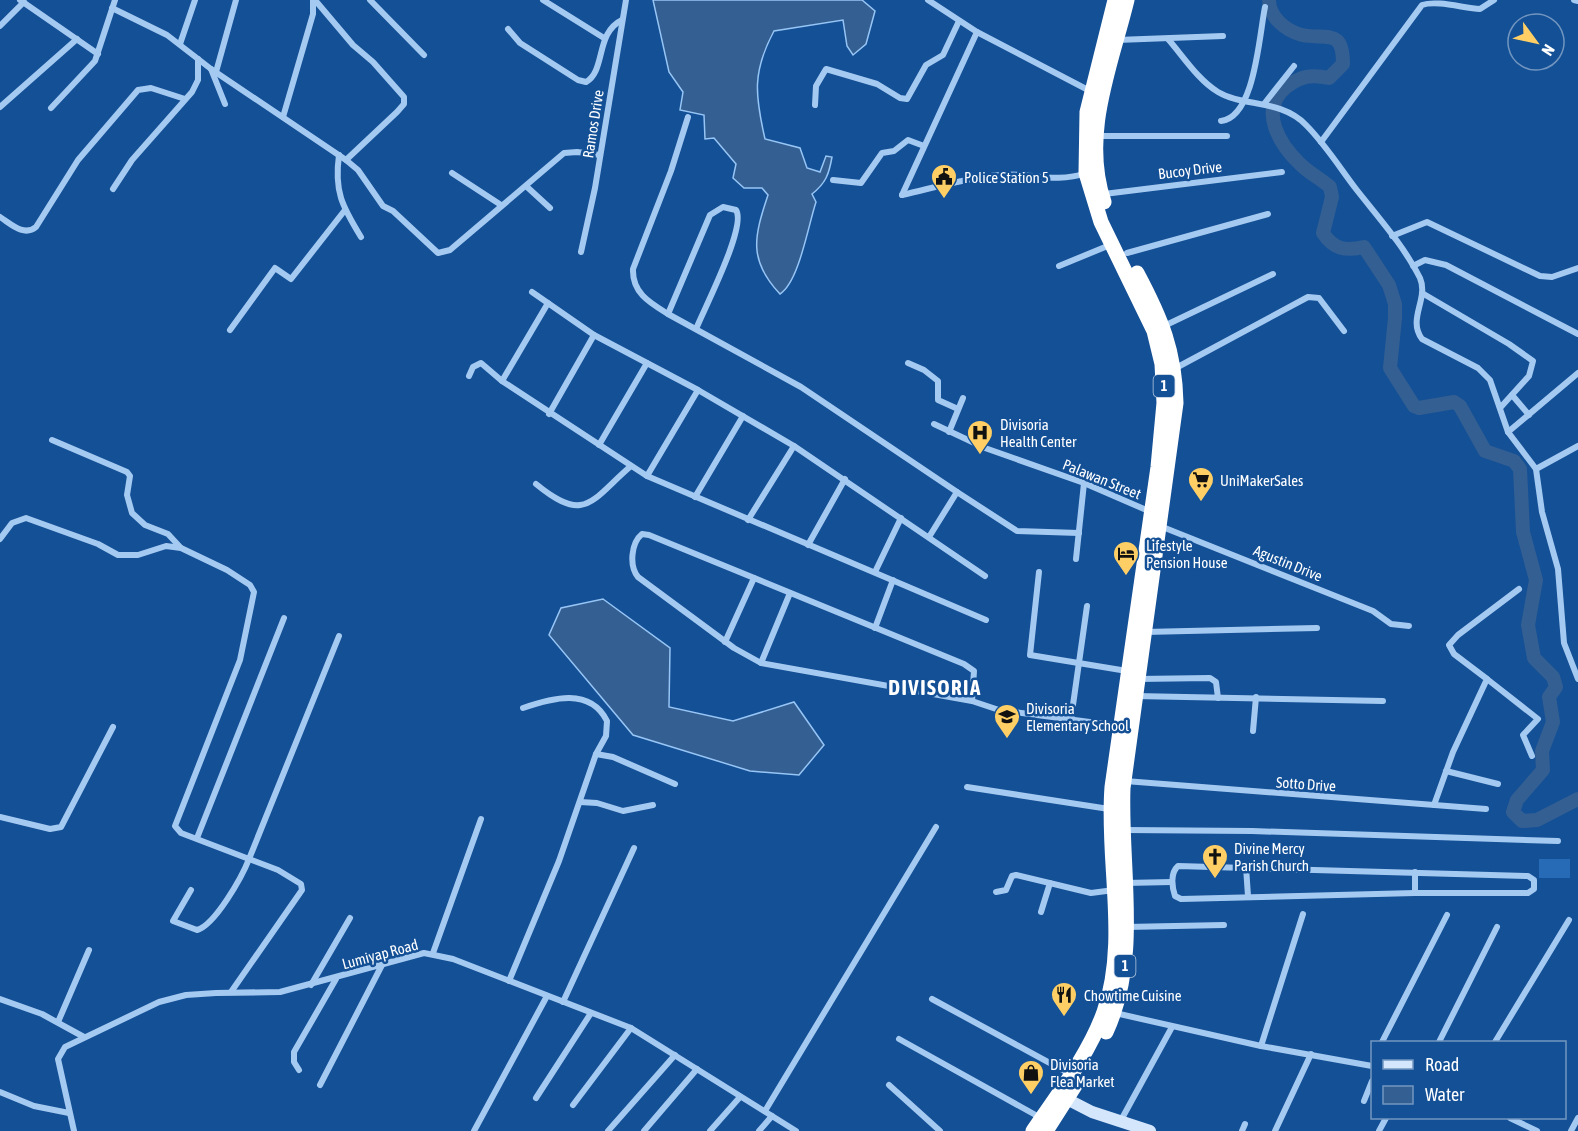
<svg xmlns="http://www.w3.org/2000/svg" width="1578" height="1131" font-family="'Asap Condensed',sans-serif">
	<style>
		.green { fill: #276ab5 }
		.water { fill: #345f92; stroke: #97c5f5; stroke-width: 1.5 }
		.lines { fill: none; stroke-linecap: round; stroke-linejoin: round }
		.river { stroke: #345f92; stroke-width: 14 }
		.street { stroke: #a5caf2; stroke-width: 6 }
		.secondary { stroke: #d4e6fc; stroke-width: 12 }
		.highway { stroke: #fff; stroke-width: 15 }
		.labels { text-anchor: middle; dominant-baseline: central; stroke-width: 5; stroke-linejoin: round; paint-order: stroke }
		.shield { fill: #145096; stroke: #b8cae0; stroke-width: 1.5 }
		.shield-label { font-size: 14px; font-weight: bold; fill: #fff }
		.street-label { font-size: 15px; fill: #fff; stroke: #145096 }
		.poi-label { font-size: 15px; fill: #fff; stroke: #145096; text-anchor: start }
		.district-label { font-size: 21px; font-weight: bold; letter-spacing: 1.5px; fill: #fff; stroke: #145096 }
	</style>
	<rect width="100%" height="100%" fill="#145096"/>
	<!-- green -->
	<rect class="green" x="1539" y="859" width="31" height="19"/>
	<!-- water -->
	<g class="water">
		<path d="M653,0h209l13,11 -9,33 -13,11 -6,-9 -4,-26 -69,11c-22,41 -19,64 -9,108l35,9 7,20 13,4 6,-16 6,1c-3,17 -6,26 -20,37l4,8c-8,24 -17,80 -36,92 -32,-34 -26,-57 -12,-99l-6,-7h-18l-11,-10 3,-14 -22,-26 -9,1 -1,-24 -24,-5 3,-18 -14,-20z"/>
		<polygon points="603,599 670,648 669,707 733,721 794,702 824,745 799,775 750,771 633,735 549,635 561,608"/>
	</g>
	<g class="lines">
		<!-- river -->
		<path class="river" d="M1269,0c0,17 17,31 33,35 26,5 41,-7 41,29l-14,14c-18,-4 -28,-2 -43,9 -28,23 -6,58 14,77 9,9 21,15 30,23l2,10 -9,36c11,17 23,18 41,14l25,38 6,19v14l-5,50 24,38 5,2 35,-6 6,4 25,45 29,10 6,8 3,63 13,48 -8,45 6,33 19,19 3,10 -7,10 4,25 -11,29 1,19 -26,30 -4,12 9,9 15,-1 41,-21"/>
		<!-- street -->
		<g class="street">
			<polyline points="20,0 98,54"/>
			<polyline points="315,0 353,45 373,62 404,97 404,104 397,112 346,160"/>
			<polyline points="370,0 424,55"/>
			<polyline points="543,0 604,38"/>
			<polyline points="928,0 977,32 1092,92"/>
			<polyline points="1574,0 1578,1"/>
			<polyline points="112,8 167,35 211,69 346,160 358,170 383,206 393,211 438,253 450,250 564,153 577,152 600,155"/>
			<polyline points="0,26 24,2"/>
			<path d="M508,29l12,14 58,37 8,2c20,-11 9,-49 36,-62"/>
			<path d="M1168,39c15,17 30,41 50,53 25,15 63,7 88,33 19,19 34,43 50,64 22,28 48,57 64,89 9,21 -13,41 2,61l56,29 12,12 18,52 28,37 42,-23"/>
			<polyline points="1117,40 1223,36"/>
			<polyline points="180,44 195,0"/>
			<polyline points="211,69 225,104"/>
			<polyline points="216,72 236,0"/>
			<polyline points="1264,104 1294,66"/>
			<polyline points="815,105 816,86 826,69 877,84 900,98 907,99 926,65 943,55 959,21"/>
			<polyline points="0,107 77,39"/>
			<polyline points="51,108 95,61 115,0"/>
			<polyline points="283,117 313,14 313,0"/>
			<path d="M688,117l-17,54 -38,98c-1,24 17,34 35,45l133,73 156,105 -28,45"/>
			<path d="M1221,121c34,-4 38,-85 44,-114"/>
			<polyline points="1096,136 1227,136"/>
			<path d="M1321,142l101,-137c15,-5 41,3 58,4l14,-9"/>
			<path d="M339,155c-5,36 3,51 22,82"/>
			<polyline points="452,173 501,205"/>
			<polyline points="833,180 861,183 882,153 894,151 908,140 924,146"/>
			<polyline points="526,186 550,208"/>
			<polyline points="113,189 132,160 192,92 198,80 198,59"/>
			<polyline points="1104,194 1282,172"/>
			<path d="M902,195c31,-7 64,-17 97,-20 33,-3 53,9 88,-2"/>
			<polyline points="902,195 977,32"/>
			<path d="M0,217c11,7 24,20 36,10l42,-67 60,-70 13,-2 34,11"/>
			<polyline points="1392,236 1427,222 1540,276 1552,277 1578,268"/>
			<polyline points="581,252 595,188 626,0"/>
			<polyline points="1127,253 1268,214"/>
			<polyline points="1059,266 1110,245"/>
			<polyline points="1413,266 1425,260 1446,265 1578,334"/>
			<polyline points="532,292 594,335 698,390 794,446 985,576"/>
			<polyline points="1422,293 1509,344 1533,361 1529,376 1500,408"/>
			<polyline points="548,303 502,381 647,476 986,620"/>
			<path d="M668,314l42,-99 13,-8 13,3c11,16 -32,99 -40,119"/>
			<polyline points="1164,326 1273,274"/>
			<polyline points="230,330 275,268 291,279 345,210"/>
			<polyline points="908,363 924,370 938,381 938,400 958,409"/>
			<polyline points="1174,369 1308,297 1319,298 1344,331"/>
			<polyline points="469,376 473,367 481,363 502,381"/>
			<polyline points="1512,395 1529,415"/>
			<polyline points="549,414 594,335"/>
			<polyline points="934,424 985,448 1084,483 1151,512"/>
			<polyline points="949,432 963,398"/>
			<polyline points="1508,432 1578,373"/>
			<polyline points="52,440 127,472 130,476 127,495 132,513 145,525 168,534 180,547"/>
			<polyline points="599,445 647,363"/>
			<polyline points="1536,469 1542,512 1558,569 1564,643 1578,679"/>
			<polyline points="647,476 698,390"/>
			<path d="M536,484c50,41 55,16 95,-18"/>
			<polyline points="957,492 1017,531 1079,533"/>
			<polyline points="695,497 743,416"/>
			<polyline points="748,520 794,446"/>
			<polyline points="1160,526 1373,611 1391,624 1409,626"/>
			<path d="M0,539l12,-16 14,-5 72,26 20,11h20l28,-9 15,2 46,22 23,15 4,7 -14,68 -65,166 6,7 68,26c-7,18 -34,66 -52,71l-24,-9 18,-31"/>
			<polyline points="808,545 845,479"/>
			<polyline points="1076,559 1084,483"/>
			<polyline points="875,572 901,518"/>
			<polyline points="1039,572 1030,655 1127,671"/>
			<polyline points="875,628 893,580"/>
			<polyline points="1145,632 1317,628"/>
			<polyline points="725,642 754,578"/>
			<polyline points="761,663 790,593"/>
			<polyline points="1138,679 1210,678 1216,682 1218,698"/>
			<polyline points="1487,679 1538,719 1523,735 1532,756"/>
			<polyline points="1135,696 1383,701"/>
			<path d="M972,701l2,-30 -10,-7 -315,-129 -7,-1c-11,9 -13,32 -4,43l96,71 27,15 211,38 27,9 121,16"/>
			<path d="M523,708c29,-10 67,-21 84,13l-1,15 -10,18"/>
			<polyline points="1071,719 1087,606"/>
			<polyline points="1253,731 1256,697"/>
			<polyline points="1446,771 1498,784"/>
			<polyline points="1125,781 1486,809"/>
			<polyline points="967,787 1109,809"/>
			<polyline points="580,802 597,803 623,811 653,805"/>
			<polyline points="1434,805 1453,752 1487,679 1454,654 1449,645 1458,635 1519,589"/>
			<polyline points="0,817 50,829 61,827 113,727"/>
			<polyline points="1125,830 1252,831 1558,841"/>
			<polyline points="197,838 284,618"/>
			<path d="M1178,866l350,10 6,4v9l-6,4h-113l-234,6 -6,-3c-3,-9 -5,-23 3,-30z"/>
			<polyline points="1246,867 1248,896"/>
			<polyline points="1125,883 1172,882"/>
			<polyline points="996,892 1006,890 1012,876 1016,875 1091,893 1114,890"/>
			<polyline points="1415,893 1415,872"/>
			<polyline points="1041,912 1050,883"/>
			<polyline points="1126,927 1224,925"/>
			<polyline points="433,953 481,819"/>
			<polyline points="509,981 559,861 596,754 613,757 675,784"/>
			<polyline points="311,985 350,918"/>
			<polyline points="231,992 302,890 301,884 278,870 249,859 339,636"/>
			<polyline points="0,999 42,1014 84,1037"/>
			<polyline points="932,999 1070,1074"/>
			<polyline points="563,1002 634,848"/>
			<polyline points="1115,1013 1261,1046 1372,1066"/>
			<polyline points="58,1022 89,950"/>
			<polyline points="899,1039 1041,1118"/>
			<polyline points="1382,1042 1447,915"/>
			<polyline points="1439,1042 1497,927"/>
			<polyline points="1495,1042 1569,920"/>
			<polyline points="1261,1046 1303,914"/>
			<polyline points="299,1070 294,1062 294,1052 336,979"/>
			<polyline points="320,1085 382,965"/>
			<polyline points="889,1085 940,1131"/>
			<polyline points="0,1092 34,1106 69,1113"/>
			<polyline points="536,1098 591,1013"/>
			<polyline points="1364,1101 1372,1081"/>
			<polyline points="573,1105 631,1028"/>
			<polyline points="765,1111 936,827"/>
			<polyline points="1510,1118 1537,1131"/>
			<polyline points="1120,1122 1172,1027"/>
			<polyline points="74,1131 58,1059 65,1047 159,1002 186,995 216,993 280,992 424,953 453,959 631,1028 796,1131"/>
			<polyline points="474,1131 547,996"/>
			<polyline points="608,1131 675,1055"/>
			<polyline points="644,1131 697,1069"/>
			<polyline points="710,1131 740,1097"/>
			<polyline points="759,1131 772,1116"/>
			<polyline points="1242,1131 1245,1124"/>
			<polyline points="1275,1131 1311,1054"/>
			<polyline points="1379,1131 1386,1118"/>
			<polyline points="1571,1131 1578,1118"/>
		</g>
		<!-- secondary -->
		<polyline class="secondary" points="1059,1095 1092,1112 1150,1131"/>
		<!-- highway -->
		<g class="highway">
			<path d="M1104,202c-23,-68 7,-136 23,-202"/>
			<path d="M1106,1032c35,-75 14,-163 17,-244l53,-385c-1,-52 -15,-85 -39,-130"/>
			<path d="M1033,1131c25,-37 56,-77 71,-119 25,-71 2,-151 8,-225l46,-320 6,-64 -2,-39 -8,-33 -53,-109 -15,-49 1,-61 28,-112"/>
			<polyline points="1046,1131 1076,1084"/>
		</g>
	</g>
	<!-- icons -->
	<defs>
		<symbol id="civic-pin" viewBox="-11 -11 22 30"><path d="M0 17L-7.5 6A9.5 9.5 0 1 1 7.5 6Z" fill="#ffcf66" stroke="#145096"/><path d="M-.6-6.5H3V-4.5H.6V-3L4-1V1h2V6H-6V1h2V-1L-.6-3ZM-1.2 2.5V6h2.4V2.5Z" fill="#111"/></symbol>
		<symbol id="hospital-pin" viewBox="-11 -11 22 30"><path d="M0 17L-7.5 6A9.5 9.5 0 1 1 7.5 6Z" fill="#ffcf66" stroke="#145096"/><path d="M-5-5h3v3.5h4V-5h3V5h-3V1.5h-4V5h-3Z" fill="#111"/></symbol>
		<symbol id="supermarket-pin" viewBox="-11 -11 22 30"><path d="M0 17L-7.5 6A9.5 9.5 0 1 1 7.5 6Z" fill="#ffcf66" stroke="#145096"/><path d="M-6-5.5h2.5l.6 2H6L4.5 2H-2.5L-4.4-4H-6ZM-1.5 3.2a1.3 1.3 0 1 0 .1 0ZM3 3.2a1.3 1.3 0 1 0 .1 0Z" fill="#111"/></symbol>
		<symbol id="hotel-pin" viewBox="-11 -11 22 30"><path d="M0 17L-7.5 6A9.5 9.5 0 1 1 7.5 6Z" fill="#ffcf66" stroke="#145096"/><path d="M-6-4.5h1.5V1H6V5H4.5V3h-9V5H-6ZM-4 0a1.8 1.8 0 1 1 3.6 0ZM.5 0V-2.5h3Q6-2.5 6 0Z" fill="#111"/></symbol>
		<symbol id="school-pin" viewBox="-11 -11 22 30"><path d="M0 17L-7.5 6A9.5 9.5 0 1 1 7.5 6Z" fill="#ffcf66" stroke="#145096"/><path d="M0-5L7-2L0 1L-7-2ZM-4 1L0 2.5L4 1V4Q0 6-4 4Z" fill="#111"/></symbol>
		<symbol id="church-pin" viewBox="-11 -11 22 30"><path d="M0 17L-7.5 6A9.5 9.5 0 1 1 7.5 6Z" fill="#ffcf66" stroke="#145096"/><path d="M-1.2-6h2.4v3.5h3.3v2.4h-3.3V6h-2.4V-.1h-3.3v-2.4h3.3Z" fill="#111"/></symbol>
		<symbol id="restaurant-pin" viewBox="-11 -11 22 30"><path d="M0 17L-7.5 6A9.5 9.5 0 1 1 7.5 6Z" fill="#ffcf66" stroke="#145096"/><path d="M-5-6h1v4h1v-4h1v4h1v-4h1v5L-1.5 .5V6h-2V.5L-5-1ZM5-6V6H3V1.5H1.5Q1.5-4 5-6Z" fill="#111"/></symbol>
		<symbol id="shop-pin" viewBox="-11 -11 22 30"><path d="M0 17L-7.5 6A9.5 9.5 0 1 1 7.5 6Z" fill="#ffcf66" stroke="#145096"/><path d="M-5-2.5h2.3a2.7 3.5 0 0 1 5.4 0H5L5.5 6h-11ZM-1.5-2.5h3a1.5 2.3 0 0 0-3 0Z" fill="#111"/></symbol>
	</defs>
	<g fill-rule="evenodd">
		<use href="#civic-pin" x="929" y="162" width="30" height="40"/>
		<use href="#hospital-pin" x="965" y="418" width="30" height="40"/>
		<use href="#supermarket-pin" x="1186" y="465" width="30" height="40"/>
		<use href="#hotel-pin" x="1111" y="539" width="30" height="40"/>
		<use href="#school-pin" x="992" y="702" width="30" height="40"/>
		<use href="#church-pin" x="1200" y="842" width="30" height="40"/>
		<use href="#restaurant-pin" x="1049" y="980" width="30" height="40"/>
		<use href="#shop-pin" x="1016" y="1058" width="30" height="40"/>
	</g>
	<g class="labels">
		<!-- shield labels -->
		<g class="shield">
			<rect x="1153.5" y="375" width="21" height="22" rx="4.5"/>
			<rect x="1114.5" y="955" width="21" height="22" rx="4.5"/>
		</g>
		<g class="shield-label">
			<text x="1164" y="386">1</text>
			<text x="1125" y="966">1</text>
		</g>
		<!-- street labels -->
		<g class="street-label">
			<text transform="translate(593 124) rotate(-81)">Ramos Drive</text>
			<text transform="translate(1190 170) rotate(-7)">Bucoy Drive</text>
			<text transform="translate(1102 479) rotate(22)">Palawan Street</text>
			<text transform="translate(1288 563) rotate(22)">Agustin Drive</text>
			<text transform="translate(1306 784) rotate(4)">Sotto Drive</text>
			<text transform="translate(380 954) rotate(-15)">Lumiyap Road</text>
		</g>
		<!-- poi labels -->
		<g class="poi-label">
			<text x="964" y="177">Police Station 5</text>
			<text x="1000" y="424">Divisoria<tspan x="1000" dy="17">Health Center</tspan></text>
			<text x="1220" y="480">UniMakerSales</text>
			<text x="1146" y="545">Lifestyle<tspan x="1146" dy="17">Pension House</tspan></text>
			<text x="1026" y="708">Divisoria<tspan x="1026" dy="17">Elementary School</tspan></text>
			<text x="1234" y="848">Divine Mercy<tspan x="1234" dy="17">Parish Church</tspan></text>
			<text x="1084" y="995">Chowtime Cuisine</text>
			<text x="1050" y="1064">Divisoria<tspan x="1050" dy="17">Flea Market</tspan></text>
		</g>
		<!-- district labels -->
		<g class="district-label">
			<text x="935" y="687">DIVISORIA</text>
		</g>
	</g>
	<!-- legend -->
	<rect x="1371" y="1041" width="195" height="78" fill="#145096" stroke="#7296c0" stroke-width="1.5"/>
	<rect x="1383" y="1060" width="30" height="9" fill="#d4e6fc" stroke="#7296c0" stroke-width="1.5"/>
	<text x="1425" y="1071" font-size="18" fill="#ffffff">Road</text>
	<rect x="1383" y="1086" width="30" height="18" fill="#345f92" stroke="#7296c0" stroke-width="1.5"/>
	<text x="1425" y="1101" font-size="18" fill="#ffffff">Water</text>
	<!-- north arrow -->
	<g transform="translate(1536 42) rotate(123)"><circle r="28" fill="#145096" stroke="#7296c0" stroke-width="1.5"/>
	<path d="M0-4.5L10 22L0 15L-10 22Z" fill="#ffcf66"/>
	<text y="-9" font-size="16" font-weight="bold" text-anchor="middle" fill="#ffffff">N</text>
	</g>
</svg>
